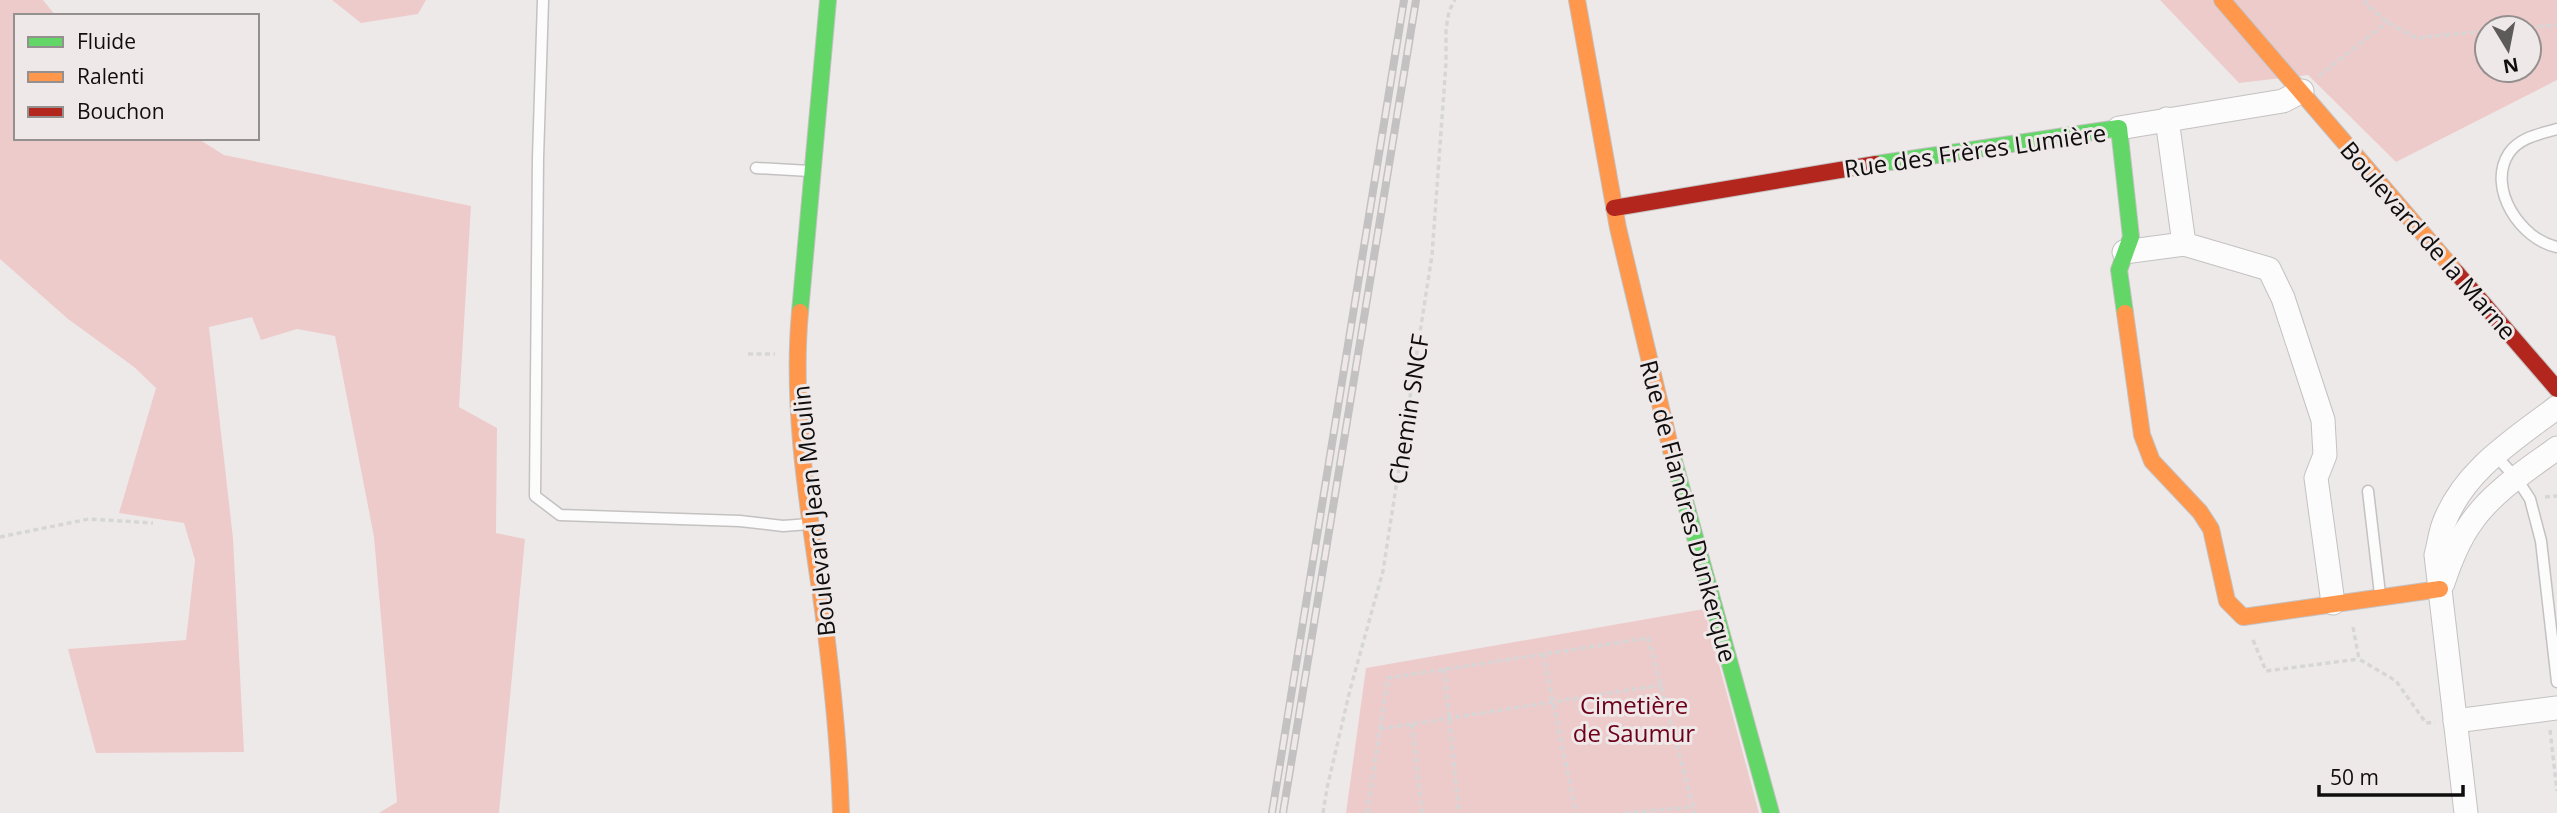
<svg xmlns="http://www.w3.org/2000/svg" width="2557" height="813" font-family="'Open Sans',sans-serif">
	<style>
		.green { fill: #eecbcb; fill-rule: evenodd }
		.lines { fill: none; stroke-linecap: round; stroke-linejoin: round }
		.lane-casing { stroke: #c4c1c1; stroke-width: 13 }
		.street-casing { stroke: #c4c1c1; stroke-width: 25 }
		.fast-casing { stroke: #c4c1c1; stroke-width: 18 }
		.slow-casing { stroke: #c4c1c1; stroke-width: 18 }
		.jam-casing { stroke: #c4c1c1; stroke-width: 18 }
		.path { stroke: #d7d6d6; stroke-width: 3.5; stroke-dasharray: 5 3.5; stroke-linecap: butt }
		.lane { stroke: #fcfcfc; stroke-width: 10 }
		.street { stroke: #fcfcfc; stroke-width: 23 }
		.fast { stroke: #63d668; stroke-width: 16 }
		.slow { stroke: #ff974d; stroke-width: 16 }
		.jam { stroke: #b3261e; stroke-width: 16 }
		.rail-casing { stroke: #c3c1c1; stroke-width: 8 }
		.rail { stroke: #efe8e8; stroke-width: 5; stroke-dasharray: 16; stroke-linecap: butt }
		.labels { text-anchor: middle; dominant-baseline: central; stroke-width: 6; stroke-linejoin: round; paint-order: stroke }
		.street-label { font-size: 24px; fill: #0f0d0d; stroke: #efe8e8 }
		.park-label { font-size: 24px; fill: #6e001a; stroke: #efe8e8 }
	</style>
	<rect width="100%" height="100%" fill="#eee9e9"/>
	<!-- green -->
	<g class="green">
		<polygon points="0,0 43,0 56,16 16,16 16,138 197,138 224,155 471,206 459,407 497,428 496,533 525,539 499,813 379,813 397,802 374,537 335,336 297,329 261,340 252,317 209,327 233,538 244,752 96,753 68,649 186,640 195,560 184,523 119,513 156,388 134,367 68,319 0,259"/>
		<polygon points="332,0 426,0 418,14 361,23"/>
		<path d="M2160,0h397v80l-161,82 -88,-87 -69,8zM2487,28h42v42h-42z"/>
		<polygon points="1704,609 1759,813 1346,813 1366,668"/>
	</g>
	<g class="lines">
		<defs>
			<g id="lane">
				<polyline points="543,0 538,158 535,496 560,515 740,521 783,526 809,524"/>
				<path d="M2557,129c-17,5 -37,8 -48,24 -23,35 12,87 48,94"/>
				<polyline points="756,168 810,171"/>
				<polyline points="2495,455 2517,479 2530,499 2541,541 2557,682"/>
				<polyline points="2368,491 2380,594"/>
			</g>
			<g id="street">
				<polyline points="2167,119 2184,244 2269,269 2283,298 2323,420 2325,455 2316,478 2333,603"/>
				<polyline points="2119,128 2283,101 2302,91"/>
				<polyline points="2124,252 2184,244"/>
				<path d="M2443,583c7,-21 15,-42 28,-60 21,-31 56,-53 86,-75"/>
				<polyline points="2455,721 2557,708"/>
				<path d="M2466,813l-30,-258c3,-10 4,-22 8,-32 20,-53 70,-83 113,-116"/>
			</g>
			<g id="fast">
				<polyline points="1876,164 2119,128 2131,237 2119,270 2125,313"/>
				<polyline points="800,312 828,0"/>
				<polyline points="1671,450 1771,813"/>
			</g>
			<g id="slow">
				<polyline points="1577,0 1618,228 1671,450"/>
				<polyline points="2222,0 2456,272"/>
				<path d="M800,312c-9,99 9,200 23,298 9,68 16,135 18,203"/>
				<polyline points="2125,313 2142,435 2152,461 2200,512 2211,529 2227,601 2243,617 2440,589"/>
			</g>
			<g id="jam">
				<polyline points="1614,208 1876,164"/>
				<polyline points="2456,272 2557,389"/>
			</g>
		</defs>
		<!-- lane casing -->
		<use href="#lane" class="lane-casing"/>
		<!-- street casing -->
		<use href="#street" class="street-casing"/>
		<!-- fast casing -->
		<use href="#fast" class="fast-casing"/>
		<!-- slow casing -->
		<use href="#slow" class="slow-casing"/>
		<!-- jam casing -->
		<use href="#jam" class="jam-casing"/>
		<!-- path -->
		<g class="path">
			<polyline points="2365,0 2366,4 2387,22 2416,38 2487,31"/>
			<polyline points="2521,28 2557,25"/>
			<polyline points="2319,76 2387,22"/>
			<polyline points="748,354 775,354"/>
			<polyline points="2545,497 2557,496"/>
			<polyline points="0,537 89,519 153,523"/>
			<polyline points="2353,627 2359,659 2396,681 2426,723 2435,722"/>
			<polyline points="2253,640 2266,671 2359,659"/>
			<polyline points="1543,654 1576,813"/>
			<polyline points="1444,669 1459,813"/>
			<polyline points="1412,724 1422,813"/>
			<polyline points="1380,729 1661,685"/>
			<polyline points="2550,730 2557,791"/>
			<polyline points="1323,813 1327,788 1350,690 1383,571 1432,255 1446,63 1446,30 1449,11 1455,0"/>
			<polyline points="1367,813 1388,678 1648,638 1695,813"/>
			<polyline points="1625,813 1693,807"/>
		</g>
		<!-- lane -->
		<use href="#lane" class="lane"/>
		<!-- street -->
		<use href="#street" class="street"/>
		<!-- fast -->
		<use href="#fast" class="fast"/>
		<!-- slow -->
		<use href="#slow" class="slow"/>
		<!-- jam -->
		<use href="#jam" class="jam"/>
		<defs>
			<g id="rail">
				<polyline points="1272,813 1404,0"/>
				<polyline points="1283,813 1416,0"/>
			</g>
		</defs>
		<!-- rail casing -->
		<use href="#rail" class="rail-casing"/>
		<!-- rail -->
		<use href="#rail" class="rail"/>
	</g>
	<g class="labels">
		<!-- street labels -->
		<g class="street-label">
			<text transform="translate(1975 150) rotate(-8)">Rue des Frères Lumière</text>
			<text transform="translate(2429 240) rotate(49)">Boulevard de la Marne</text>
			<text transform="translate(1408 409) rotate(-81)">Chemin SNCF</text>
			<text transform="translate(813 511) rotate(-96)">Boulevard Jean Moulin</text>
			<text transform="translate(1689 511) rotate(75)">Rue de Flandres Dunkerque</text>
		</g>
		<!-- park labels -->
		<g class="park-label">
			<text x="1634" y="704">Cimetière<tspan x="1634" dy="28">de Saumur</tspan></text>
		</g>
	</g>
	<!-- legend -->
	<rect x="14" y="14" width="245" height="126" fill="#efe8e8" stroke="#959090" stroke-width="2"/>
	<rect x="28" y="37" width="35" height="10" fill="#63d668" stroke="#959090" stroke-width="2"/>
	<text x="77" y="49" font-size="21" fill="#0f0d0d">Fluide</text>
	<rect x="28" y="72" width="35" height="10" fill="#ff974d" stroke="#959090" stroke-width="2"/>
	<text x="77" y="84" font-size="21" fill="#0f0d0d">Ralenti</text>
	<rect x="28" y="107" width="35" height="10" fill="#b3261e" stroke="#959090" stroke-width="2"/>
	<text x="77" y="119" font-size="21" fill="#0f0d0d">Bouchon</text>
	<!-- north arrow -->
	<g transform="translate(2508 49) rotate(170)"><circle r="33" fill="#efe8e8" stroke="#959090" stroke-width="2"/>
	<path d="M0-5L12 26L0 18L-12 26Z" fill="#5d5a5a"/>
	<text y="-10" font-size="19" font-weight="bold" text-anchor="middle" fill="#0f0d0d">N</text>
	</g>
	<!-- scale -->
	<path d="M2319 785v10h144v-10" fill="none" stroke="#0f0d0d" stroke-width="3.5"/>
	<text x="2330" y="785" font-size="21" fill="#0f0d0d" stroke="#efe8e8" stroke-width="5" paint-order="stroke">50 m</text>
</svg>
